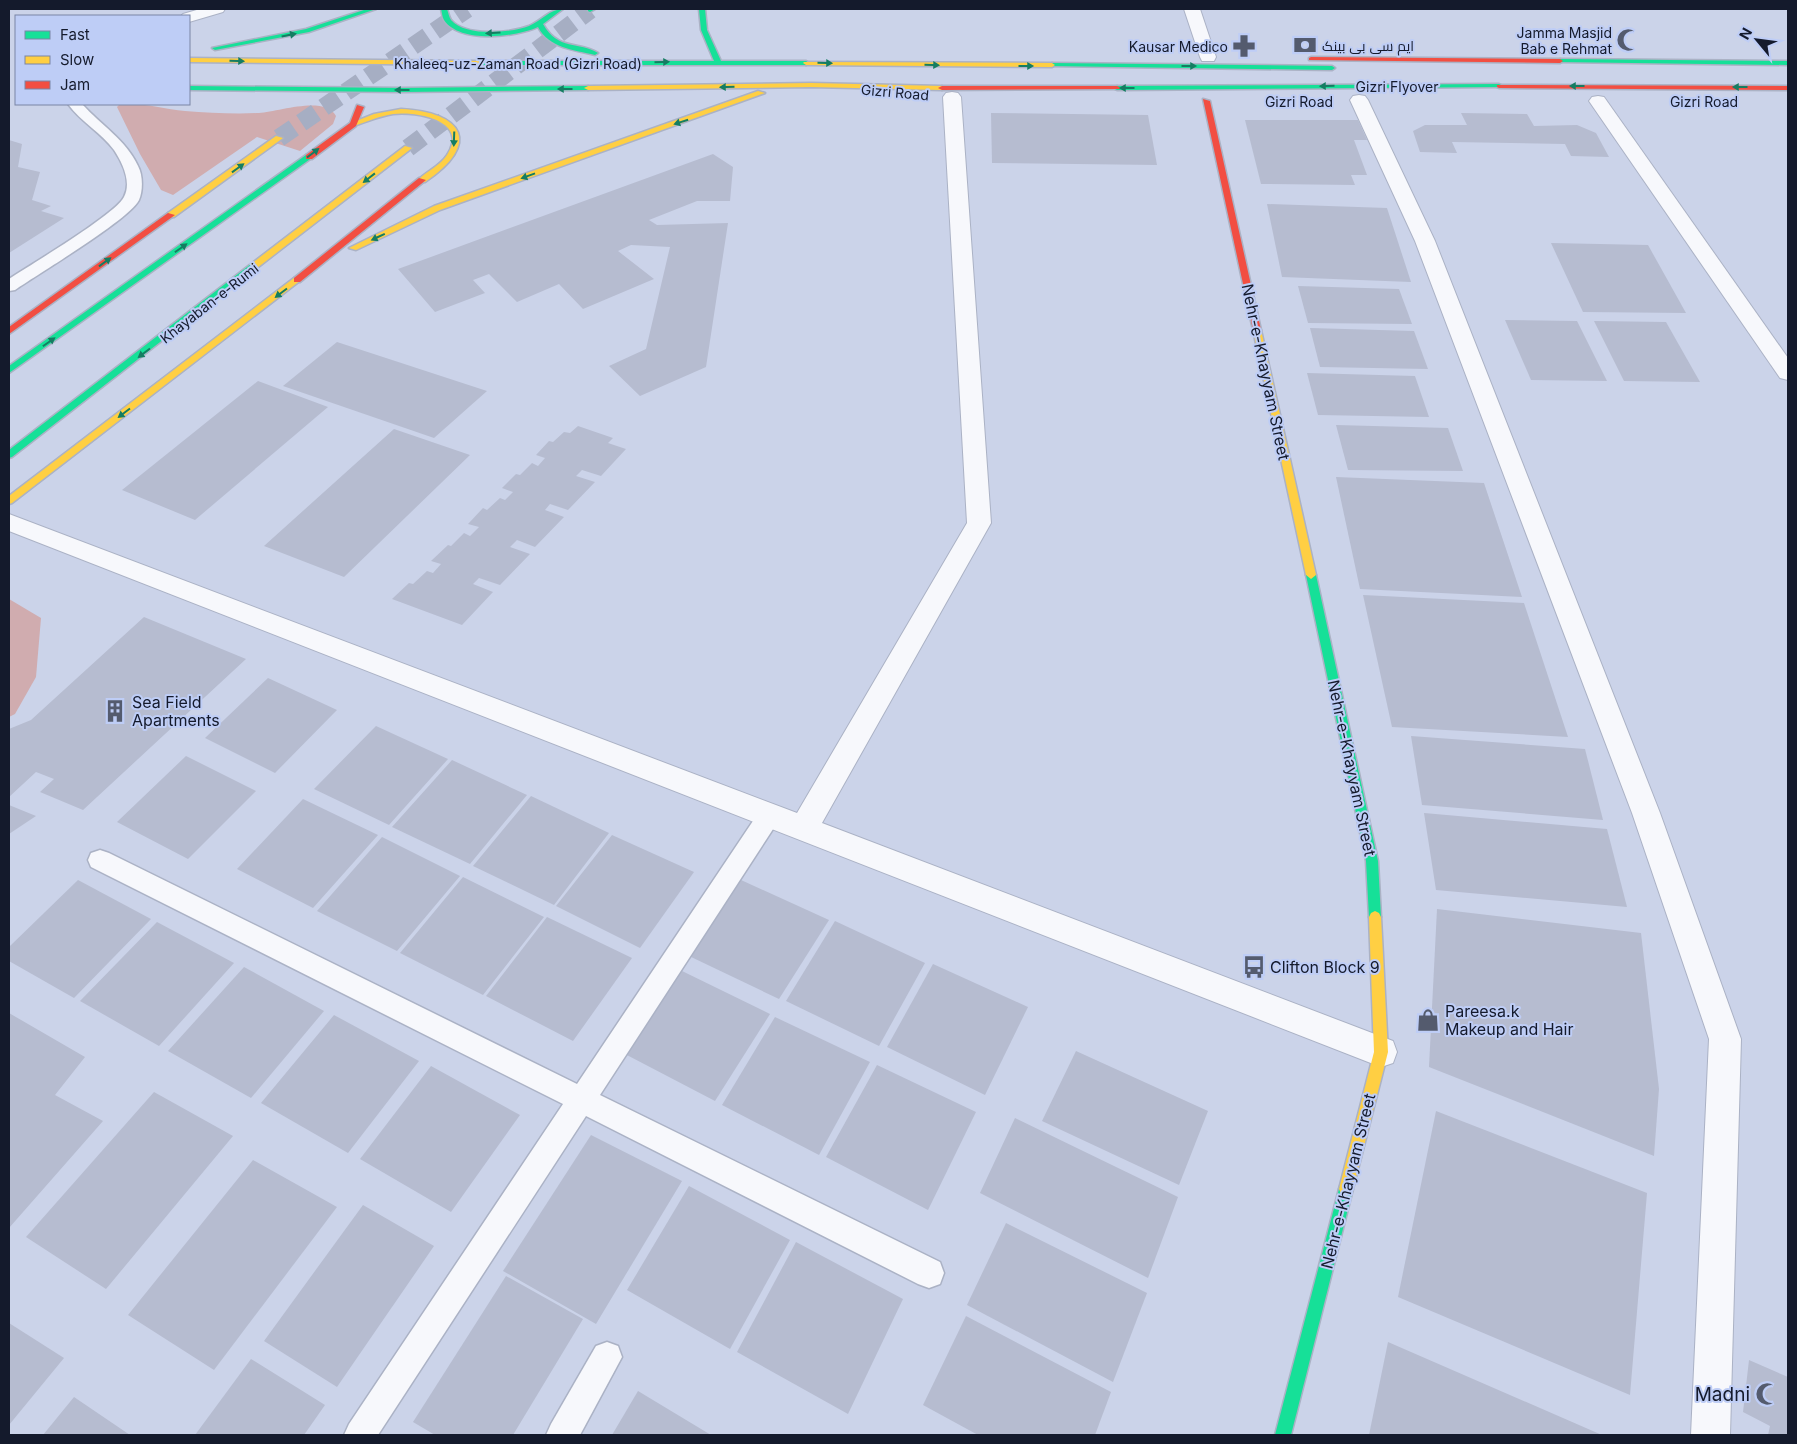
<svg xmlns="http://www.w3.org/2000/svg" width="1797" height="1444" font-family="Inter,Cairo,sans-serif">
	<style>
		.green { fill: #d0acaf }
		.building { fill: #b6bcd0 }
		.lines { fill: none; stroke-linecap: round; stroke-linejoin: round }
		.primary-tunnel { stroke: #a6aec3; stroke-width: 18; stroke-dasharray: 18 9; stroke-linecap: butt }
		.lane-casing { stroke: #abb2c5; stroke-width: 3 }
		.street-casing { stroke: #abb2c5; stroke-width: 2 }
		.fast-casing { stroke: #abb2c5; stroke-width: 3 }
		.slow-casing { stroke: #abb2c5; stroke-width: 3 }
		.jam-casing { stroke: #abb2c5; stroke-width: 3 }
		.lane { fill: #f7f8fc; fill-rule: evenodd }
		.street { fill: #f7f8fc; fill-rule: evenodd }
		.fast { fill: #16e098; fill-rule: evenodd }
		.slow { fill: #ffcf43; fill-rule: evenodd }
		.jam { fill: #f24e42; fill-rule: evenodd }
		.oneway { fill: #157d62 }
		.labels { text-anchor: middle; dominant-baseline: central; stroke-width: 4; stroke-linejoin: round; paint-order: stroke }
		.far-poi-label { font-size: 14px; fill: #141a2c; stroke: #becdf6; text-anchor: end }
		.far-street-label { font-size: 14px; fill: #141a2c; stroke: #becdf6 }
		.street-label { font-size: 16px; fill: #141a2c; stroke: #becdf6 }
		.poi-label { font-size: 16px; fill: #141a2c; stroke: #becdf6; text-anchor: start }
		.near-poi-label { font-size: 19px; fill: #141a2c; stroke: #becdf6; text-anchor: end }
	</style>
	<rect width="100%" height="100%" fill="#cbd3e9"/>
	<!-- green -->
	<g class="green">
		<path d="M120,104c21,-2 44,5 65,7 24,2 50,3 74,2 19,-1 66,-18 77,3l-3,8 -33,27 -43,-14 -84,58 -12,-5 -21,-36 -23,-47z"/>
		<polygon points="9,599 41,618 36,677 15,714 9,717"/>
	</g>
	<!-- building -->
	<g class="building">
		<polygon points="991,113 1148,115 1157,165 992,163"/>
		<polygon points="1461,113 1527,114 1534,126 1577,125 1596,133 1609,157 1571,156 1565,144 1452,142 1457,153 1420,152 1413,131 1425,125 1467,125"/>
		<polygon points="1245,120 1358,120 1367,140 1354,140 1367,175 1351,175 1355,185 1261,184"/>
		<polygon points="9,140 22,144 18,167 40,172 32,200 51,206 41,211 64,218 9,253"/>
		<polygon points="713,154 733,167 730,201 697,201 649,220 657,225 728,223 706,367 640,396 609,366 646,349 670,247 631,245 618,251 654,279 583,309 559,284 517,302 489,274 473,280 485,293 435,312 398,269"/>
		<polygon points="1267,204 1387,208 1411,282 1282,277"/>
		<polygon points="1551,243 1648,245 1686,313 1583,312"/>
		<polygon points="1298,286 1399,289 1412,324 1308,323"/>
		<polygon points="1505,320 1577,321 1607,381 1531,380"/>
		<polygon points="1594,321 1666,322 1700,382 1624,381"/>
		<polygon points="1310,328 1414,331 1428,369 1320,367"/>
		<polygon points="337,342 487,391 434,438 283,386"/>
		<polygon points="1307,373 1415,376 1429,417 1318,415"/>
		<polygon points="258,381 328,407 195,520 122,490"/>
		<polygon points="1336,425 1448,428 1463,471 1348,470"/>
		<polygon points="578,426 613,438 608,443 626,449 601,476 582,470 576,476 595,482 568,510 550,504 545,510 564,517 535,547 517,540 510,547 530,554 500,585 479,578 473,584 493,592 462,625 392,599 409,583 413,584 427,571 433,573 441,564 431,561 448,545 451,546 464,533 470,536 479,527 468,524 483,508 487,510 500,498 505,500 513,492 502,488 516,474 520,475 532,463 538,466 545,458 536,455 549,441 553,442 564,432 570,433"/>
		<polygon points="394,429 470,455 344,577 264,546"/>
		<polygon points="1336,477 1484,483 1522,597 1360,589"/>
		<polygon points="1363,595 1524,603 1568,737 1392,727"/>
		<polygon points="144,617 246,659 83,810 40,792 54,779 36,772 9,797 9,729 31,720"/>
		<polygon points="268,678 337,710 275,773 205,738"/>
		<polygon points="376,726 448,759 389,825 314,789"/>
		<polygon points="1411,736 1585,749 1603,820 1422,805"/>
		<polygon points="186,756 256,791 188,859 117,822"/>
		<polygon points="452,760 527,795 470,864 392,827"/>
		<polygon points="531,796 609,833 554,905 473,866"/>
		<polygon points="303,799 378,835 313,908 237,869"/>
		<polygon points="9,805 36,816 9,834"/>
		<polygon points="1424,813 1607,829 1627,907 1436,890"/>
		<polygon points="612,835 694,872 640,948 556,906"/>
		<polygon points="382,837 460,876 397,951 317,911"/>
		<polygon points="463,877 544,917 483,995 400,953"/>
		<polygon points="78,880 151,919 74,998 9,961 9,947"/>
		<polygon points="741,880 829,920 779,999 689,956"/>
		<polygon points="1437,909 1641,933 1659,1089 1654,1156 1429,1067"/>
		<polygon points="547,917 632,958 573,1041 486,996"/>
		<polygon points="835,921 925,963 879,1046 786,1001"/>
		<polygon points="157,922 234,963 159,1046 80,1001"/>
		<polygon points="933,964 1028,1007 985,1095 887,1047"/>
		<polygon points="244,967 324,1011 251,1098 168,1051"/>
		<polygon points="680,970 770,1014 715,1101 623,1053"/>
		<polygon points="9,1013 85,1057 55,1095 103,1121 9,1228"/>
		<polygon points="334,1015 419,1061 348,1153 261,1103"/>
		<polygon points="775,1017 870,1062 819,1155 722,1105"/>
		<polygon points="1076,1051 1208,1111 1179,1185 1042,1121"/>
		<polygon points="877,1065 976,1112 928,1210 826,1157"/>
		<polygon points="431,1066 520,1115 451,1212 360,1159"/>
		<polygon points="154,1092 233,1136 106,1289 26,1237"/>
		<polygon points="1436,1111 1647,1193 1630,1395 1398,1297"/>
		<polygon points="1015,1118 1178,1197 1148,1278 980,1193"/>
		<polygon points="591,1135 682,1181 596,1324 503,1271"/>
		<polygon points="253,1160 337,1207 214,1370 128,1315"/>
		<polygon points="689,1186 790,1240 730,1349 627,1290"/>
		<polygon points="363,1205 434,1246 337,1387 264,1341"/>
		<polygon points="1006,1223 1147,1293 1113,1382 967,1305"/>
		<polygon points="796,1242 903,1299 848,1414 737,1352"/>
		<polygon points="506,1276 583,1319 513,1435 435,1435 413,1422"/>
		<polygon points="966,1316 1111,1392 1095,1435 978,1435 923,1405"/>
		<polygon points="9,1323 64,1358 9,1425"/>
		<polygon points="1388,1342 1602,1435 1369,1435"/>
		<polygon points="251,1359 325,1405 304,1435 195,1435"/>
		<polygon points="1749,1360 1788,1377 1788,1435 1768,1435 1770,1426 1743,1412"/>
		<polygon points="638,1391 711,1435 612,1435"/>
		<polygon points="74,1397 130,1435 43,1435"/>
	</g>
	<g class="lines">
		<!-- primary-tunnel -->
		<g class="primary-tunnel">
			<polyline points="279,138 467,9"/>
			<polyline points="408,148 590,10"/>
		</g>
		<defs>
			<g id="lane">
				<path d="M68,104h14c19,21 44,36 56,62 5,9 5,25 1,34 -9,19 -101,74 -124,90l-6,1v-12c21,-14 107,-65 115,-82 8,-15 -2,-35 -10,-47 -12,-17 -33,-28 -46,-46z"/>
				<polygon points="769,806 777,809 781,816 777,823 600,1095 940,1262 944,1273 940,1284 929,1288 918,1284 586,1116 378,1435 344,1435 349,1424 563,1104 91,867 88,860 91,853 100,850 109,853 577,1084 761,809"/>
				<polygon points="607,1342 618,1346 622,1357 580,1435 546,1435 551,1424 596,1346"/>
			</g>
			<g id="street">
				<polygon points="200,9 225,9 223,12 189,22 189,16 181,16 183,14"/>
				<polygon points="1184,9 1200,9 1216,57 1214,61 1202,61 1200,57"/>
				<polygon points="952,92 958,93 961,97 991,523 822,823 1393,1041 1397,1052 1393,1063 1381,1067 9,531 9,514 797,813 967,523 943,97 946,93"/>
				<polygon points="1359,95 1365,96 1368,100 1435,241 1660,813 1741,1039 1730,1435 1691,1435 1709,1039 1632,813 1415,241 1350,100 1353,96"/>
				<polygon points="1598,96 1604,97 1788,358 1788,380 1780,378 1589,101 1592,97"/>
			</g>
			<g id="fast">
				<polygon points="367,9 376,9 309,32 215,50 212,48 306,29"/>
				<path d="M441,9h6c1,3 2,8 4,11 14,17 60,13 78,6 12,-5 21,-17 34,-17l-20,15c15,27 36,17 55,29l-3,2c-21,-5 -46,-7 -57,-28 -22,10 -78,17 -94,-7 -2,-3 -2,-8 -3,-11z"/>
				<polygon points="588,9 595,9 590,12 588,11"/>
				<polygon points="699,9 705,9 707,30 721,61 806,61 809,63 806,65 480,65 477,63 480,61 714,61 701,30"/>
				<polygon points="1560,59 1788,61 1788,65 1558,62 1558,60"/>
				<polygon points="1052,63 1332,66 1335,68 1332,70 1050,66 1050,64"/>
				<polygon points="1499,84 1501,85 1501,87 1117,90 1113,88 1117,86"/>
				<polygon points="189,86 403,88 588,86 592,88 588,90 403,92 189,90"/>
				<polygon points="306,155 313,157 9,373 9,366"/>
				<polygon points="251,264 258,266 12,457 9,458 9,450"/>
				<polygon points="1311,571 1316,575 1378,861 1381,917 1379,921 1375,923 1371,921 1369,917 1366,861 1306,575"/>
				<polygon points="1346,1182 1351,1184 1353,1189 1291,1435 1275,1435 1339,1189 1341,1184"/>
			</g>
			<g id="slow">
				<polygon points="189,58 480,61 483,63 480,65 189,62"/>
				<polygon points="804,62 1052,63 1055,65 1052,67 806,65 803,63"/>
				<polygon points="811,83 942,86 946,88 942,90 811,87 588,90 584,88 588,86"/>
				<polygon points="758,91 765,93 440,210 356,250 349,248 434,206"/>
				<path d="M401,109c63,3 81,35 24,73l-7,-2c9,-9 22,-14 29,-25 23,-34 -30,-44 -54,-41 -14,2 -26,8 -40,12l-4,-2 25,-10z"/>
				<polygon points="276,136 283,138 174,217 168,217 168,213"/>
				<polygon points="405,146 412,148 257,268 251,268 251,264"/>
				<polygon points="294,278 297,278 301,280 12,503 9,504 9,496"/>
				<polygon points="1257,327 1261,330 1316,575 1311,579 1306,575 1253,330"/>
				<polygon points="1375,911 1379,913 1381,917 1388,1052 1353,1189 1351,1194 1346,1196 1341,1194 1339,1189 1374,1052 1369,917 1371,913"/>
			</g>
			<g id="jam">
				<polygon points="1311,57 1560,59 1563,61 1560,63 1309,60 1309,58"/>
				<polygon points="1497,85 1788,86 1788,90 1499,88 1497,87"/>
				<polygon points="1117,86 1121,88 1119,89 942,90 938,88 942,86"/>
				<polygon points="1203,99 1210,101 1261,330 1257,333 1253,330"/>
				<polygon points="357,105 364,107 356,126 312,159 306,159 306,155 350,123"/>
				<polygon points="419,178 426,180 300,282 294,282 294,278"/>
				<polygon points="168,213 175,215 9,334 9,327"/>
			</g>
		</defs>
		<!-- lane casing -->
		<use href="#lane" class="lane-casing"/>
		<!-- street casing -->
		<use href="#street" class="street-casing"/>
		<!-- fast casing -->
		<use href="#fast" class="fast-casing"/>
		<!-- slow casing -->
		<use href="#slow" class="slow-casing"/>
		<!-- jam casing -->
		<use href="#jam" class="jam-casing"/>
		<!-- lane -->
		<use href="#lane" class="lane"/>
		<!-- street -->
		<use href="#street" class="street"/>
		<!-- fast -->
		<use href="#fast" class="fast"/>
		<!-- slow -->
		<use href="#slow" class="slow"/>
		<!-- jam -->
		<use href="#jam" class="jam"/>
	</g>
	<!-- one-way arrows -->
	<defs><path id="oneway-solid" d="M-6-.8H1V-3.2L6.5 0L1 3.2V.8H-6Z" transform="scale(1.25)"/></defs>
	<g class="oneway">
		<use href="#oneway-solid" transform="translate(493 33) rotate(177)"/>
		<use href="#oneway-solid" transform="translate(289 35) rotate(-11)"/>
		<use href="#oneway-solid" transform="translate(237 61) rotate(1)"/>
		<use href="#oneway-solid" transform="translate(662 62) rotate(-1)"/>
		<use href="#oneway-solid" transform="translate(825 63) rotate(1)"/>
		<use href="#oneway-solid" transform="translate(932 65) rotate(1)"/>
		<use href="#oneway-solid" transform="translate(1026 66)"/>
		<use href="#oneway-solid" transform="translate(1189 66)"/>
		<use href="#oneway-solid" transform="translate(1327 86) rotate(179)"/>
		<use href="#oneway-solid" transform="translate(1577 86) rotate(-180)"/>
		<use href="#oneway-solid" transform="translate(727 87) rotate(179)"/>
		<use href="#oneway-solid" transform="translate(1740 87) rotate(-180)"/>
		<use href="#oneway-solid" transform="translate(1127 88) rotate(180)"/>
		<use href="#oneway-solid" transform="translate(565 89) rotate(180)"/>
		<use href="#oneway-solid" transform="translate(402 90) rotate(-180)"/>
		<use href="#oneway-solid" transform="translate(681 122) rotate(162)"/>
		<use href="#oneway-solid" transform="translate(454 139) rotate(92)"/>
		<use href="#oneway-solid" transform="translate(313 153) rotate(-37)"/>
		<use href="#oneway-solid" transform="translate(238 168) rotate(-36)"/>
		<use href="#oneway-solid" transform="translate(528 176) rotate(160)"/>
		<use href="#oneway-solid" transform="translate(369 178) rotate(142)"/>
		<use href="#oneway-solid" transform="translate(378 237) rotate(155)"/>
		<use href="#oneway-solid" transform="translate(181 248) rotate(-35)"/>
		<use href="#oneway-solid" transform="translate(105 262) rotate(-36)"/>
		<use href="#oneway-solid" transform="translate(281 293) rotate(143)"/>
		<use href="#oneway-solid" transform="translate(49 342) rotate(-35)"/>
		<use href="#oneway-solid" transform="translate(144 353) rotate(143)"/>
		<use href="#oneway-solid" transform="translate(124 413) rotate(143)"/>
	</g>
	<!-- icons -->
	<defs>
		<symbol id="mosque-bare" viewBox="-9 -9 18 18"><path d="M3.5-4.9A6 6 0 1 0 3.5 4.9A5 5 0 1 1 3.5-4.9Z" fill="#545b6e" stroke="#becdf6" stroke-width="2.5" paint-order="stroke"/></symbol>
		<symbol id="bank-bare" viewBox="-9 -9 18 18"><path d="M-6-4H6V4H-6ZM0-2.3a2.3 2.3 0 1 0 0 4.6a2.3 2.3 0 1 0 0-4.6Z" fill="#545b6e" stroke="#becdf6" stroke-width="2.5" paint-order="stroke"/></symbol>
		<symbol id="pharmacy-bare" viewBox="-9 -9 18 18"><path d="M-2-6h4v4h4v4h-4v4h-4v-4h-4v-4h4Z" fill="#545b6e" stroke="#becdf6" stroke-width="2.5" paint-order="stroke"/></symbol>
		<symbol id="building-bare" viewBox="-9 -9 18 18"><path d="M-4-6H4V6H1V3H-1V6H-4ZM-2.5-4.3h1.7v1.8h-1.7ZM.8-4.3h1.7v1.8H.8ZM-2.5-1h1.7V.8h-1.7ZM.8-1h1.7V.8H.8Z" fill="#545b6e" stroke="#becdf6" stroke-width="2.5" paint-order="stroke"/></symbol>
		<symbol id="bus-bare" viewBox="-9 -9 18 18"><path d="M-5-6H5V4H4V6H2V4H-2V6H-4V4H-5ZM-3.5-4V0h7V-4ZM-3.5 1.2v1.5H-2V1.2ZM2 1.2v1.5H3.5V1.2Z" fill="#545b6e" stroke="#becdf6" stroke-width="2.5" paint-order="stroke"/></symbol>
		<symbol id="shop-bare" viewBox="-9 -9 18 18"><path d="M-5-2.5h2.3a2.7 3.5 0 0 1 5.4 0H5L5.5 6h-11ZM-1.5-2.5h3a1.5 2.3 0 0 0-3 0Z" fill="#545b6e" stroke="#becdf6" stroke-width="2.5" paint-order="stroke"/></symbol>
	</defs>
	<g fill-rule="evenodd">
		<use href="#mosque-bare" x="1612" y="24" width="32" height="32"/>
		<use href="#bank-bare" x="1289" y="29" width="32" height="32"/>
		<use href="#pharmacy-bare" x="1228" y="30" width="32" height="32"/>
		<use href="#building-bare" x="99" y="695" width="32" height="32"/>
		<use href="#bus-bare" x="1238" y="951" width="32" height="32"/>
		<use href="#shop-bare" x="1412" y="1004" width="32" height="32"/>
		<use href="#mosque-bare" x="1751" y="1378" width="32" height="32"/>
	</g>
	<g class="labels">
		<!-- far-poi labels -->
		<g class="far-poi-label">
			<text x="1612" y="32">Jamma Masjid<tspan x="1612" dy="16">Bab e Rehmat</tspan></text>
			<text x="1322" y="45" text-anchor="start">ایم سی بی بینک</text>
			<text x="1228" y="46">Kausar Medico</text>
		</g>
		<!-- far-street labels -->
		<g class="far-street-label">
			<text x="518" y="63">Khaleeq-uz-Zaman Road (Gizri Road)</text>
			<text x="1397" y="86">Gizri Flyover</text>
			<text transform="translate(895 92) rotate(5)">Gizri Road</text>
			<text x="1299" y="101">Gizri Road</text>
			<text x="1704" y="101">Gizri Road</text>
			<text transform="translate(209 303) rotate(-38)">Khayaban-e-Rumi</text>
		</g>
		<!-- street labels -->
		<g class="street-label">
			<text transform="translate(1266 372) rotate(78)">Nehr-e-Khayyam Street</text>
			<text transform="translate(1352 768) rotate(78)">Nehr-e-Khayyam Street</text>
			<text transform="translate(1348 1181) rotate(-76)">Nehr-e-Khayyam Street</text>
		</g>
		<!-- poi labels -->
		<g class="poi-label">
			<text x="132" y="702">Sea Field<tspan x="132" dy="18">Apartments</tspan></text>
			<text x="1270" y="967">Clifton Block 9</text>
			<text x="1445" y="1011">Pareesa.k<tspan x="1445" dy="18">Makeup and Hair</tspan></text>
		</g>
		<!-- near-poi labels -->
		<g class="near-poi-label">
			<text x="1750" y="1394">Madni</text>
		</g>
	</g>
	<!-- border -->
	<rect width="1797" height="1444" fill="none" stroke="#141a2c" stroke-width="20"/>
	<!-- legend -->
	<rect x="15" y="15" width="175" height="90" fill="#becdf6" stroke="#7a85a5"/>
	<rect x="25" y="31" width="25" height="8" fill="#16e098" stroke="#7a85a5"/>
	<text x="60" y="40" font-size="15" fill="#141a2c">Fast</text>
	<rect x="25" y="56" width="25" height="8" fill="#ffcf43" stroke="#7a85a5"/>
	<text x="60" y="65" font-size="15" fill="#141a2c">Slow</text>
	<rect x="25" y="81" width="25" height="8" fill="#f24e42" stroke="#7a85a5"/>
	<text x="60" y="90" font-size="15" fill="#141a2c">Jam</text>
	<!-- north arrow -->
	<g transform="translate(1757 40) rotate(299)" stroke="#becdf6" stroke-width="4" paint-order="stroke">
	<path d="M0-4L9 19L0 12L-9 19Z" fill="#141a2c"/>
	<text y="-8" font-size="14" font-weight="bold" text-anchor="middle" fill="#141a2c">N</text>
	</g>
</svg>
